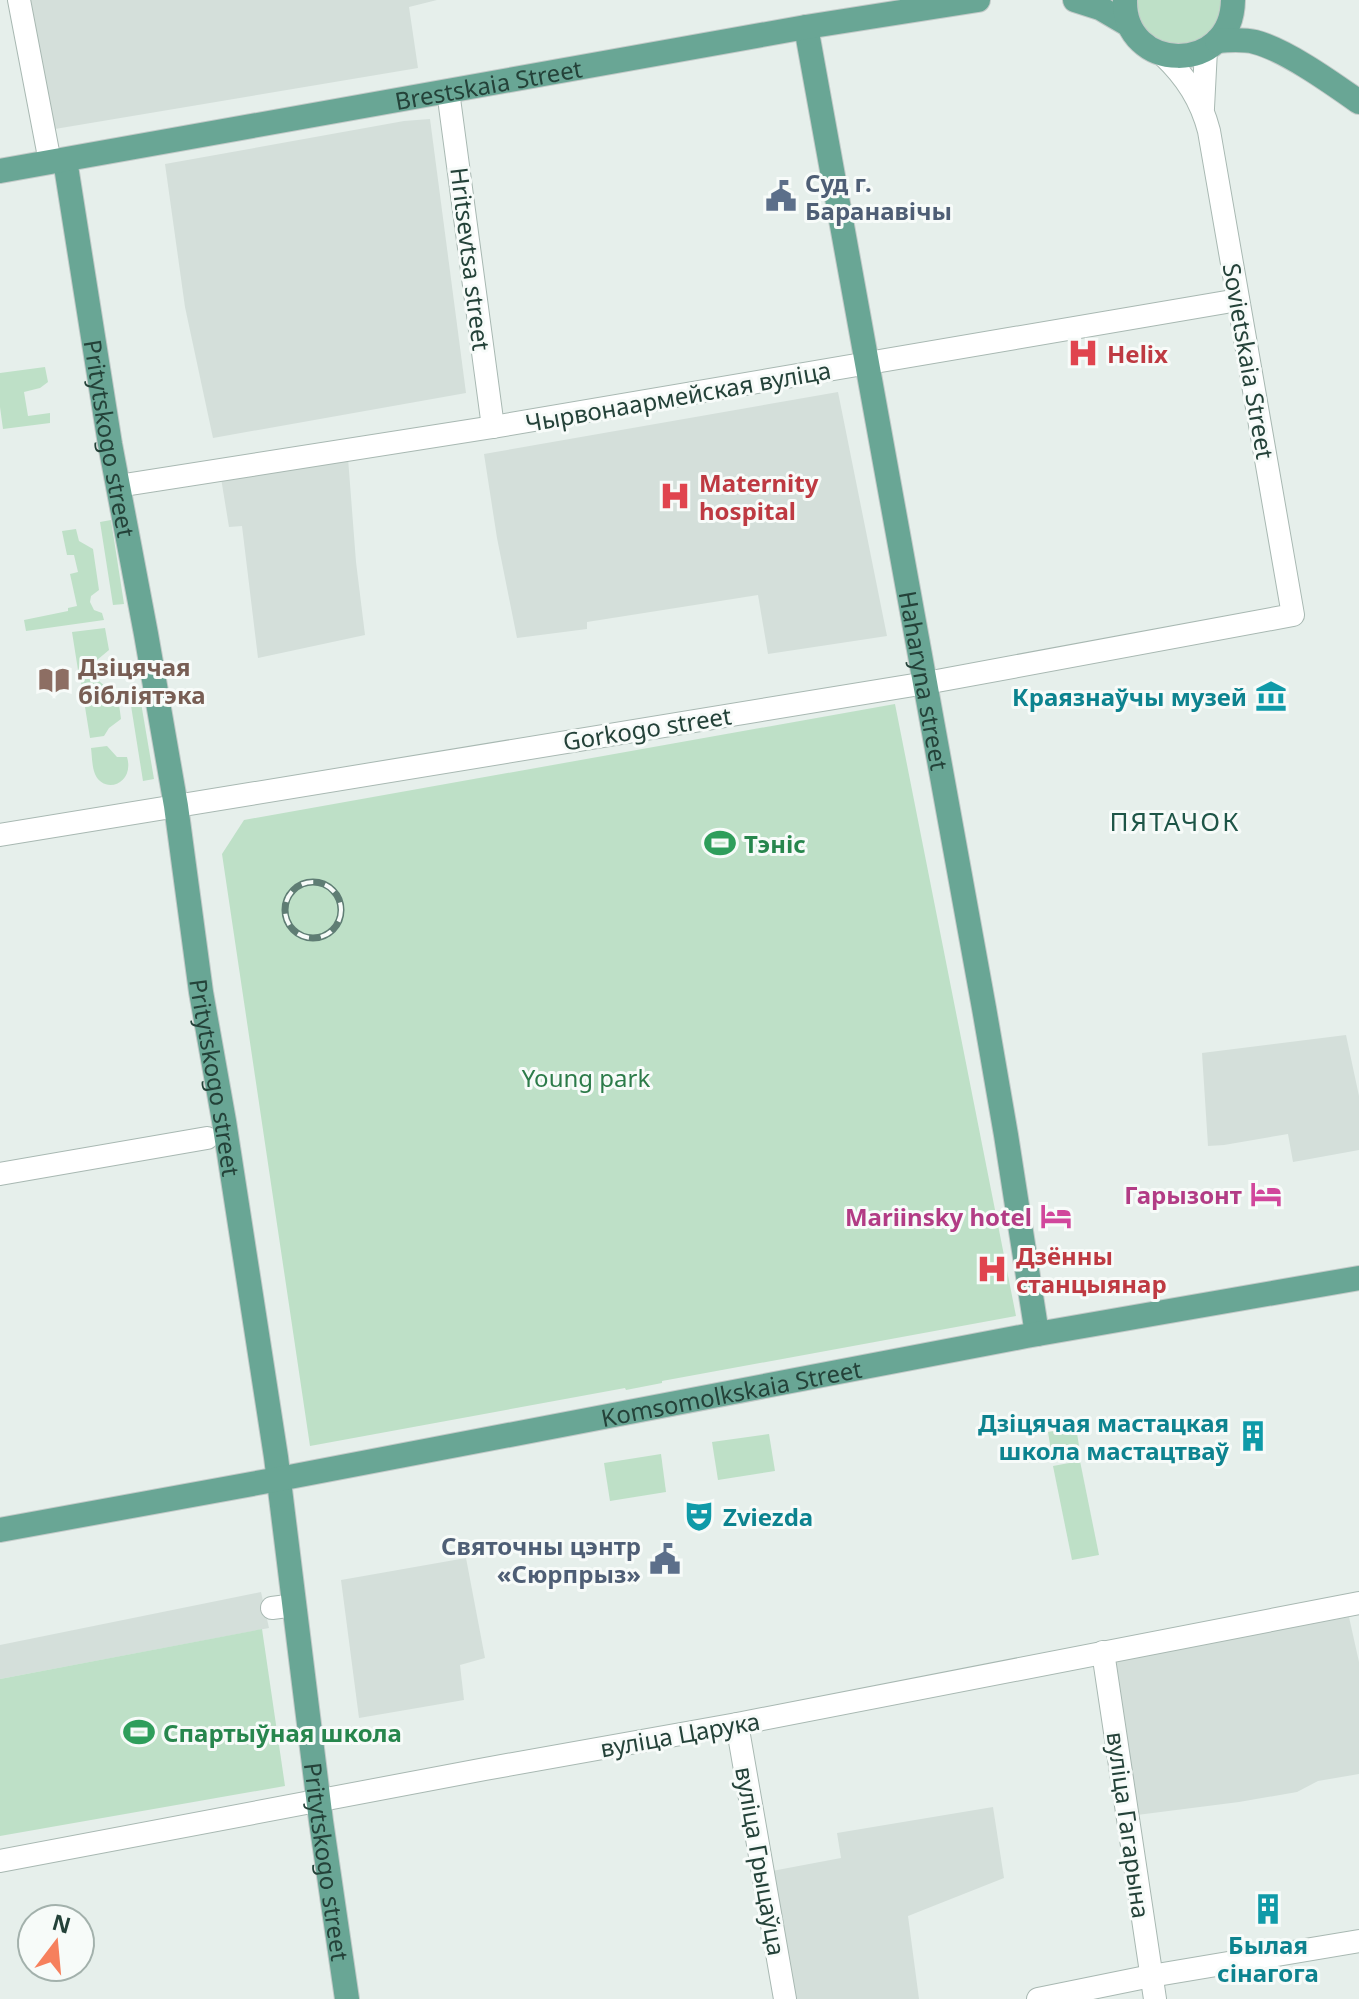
<svg xmlns="http://www.w3.org/2000/svg" width="1359" height="1999" font-family="'Noto Sans',sans-serif">
	<style>
		.built { fill: #d4dfda }
		.green { fill: #bee0c7 }
		.lines { fill: none; stroke-linecap: round; stroke-linejoin: round }
		.minor-casing { stroke: #a8b8b2; stroke-width: 24 }
		.major-casing { stroke: #c2cac8; stroke-width: 26 }
		.minor { stroke: #fff; stroke-width: 22 }
		.major { stroke: #69a695; stroke-width: 24 }
		.rail-casing { stroke: #5f7d74; stroke-width: 7 }
		.rail { stroke: #f7fbf9; stroke-width: 4; stroke-dasharray: 12; stroke-linecap: butt }
		.labels { text-anchor: middle; dominant-baseline: central; stroke-width: 6; stroke-linejoin: round; paint-order: stroke }
		.street-label { font-size: 24px; fill: #244239; stroke: #f7fbf9 }
		.service-label { font-size: 24px; font-weight: bold; fill: #4e5e75; stroke: #f7fbf9; text-anchor: start }
		.health-label { font-size: 24px; font-weight: bold; fill: #be3a42; stroke: #f7fbf9; text-anchor: start }
		.education-label { font-size: 24px; font-weight: bold; fill: #785e54; stroke: #f7fbf9; text-anchor: start }
		.culture-label { font-size: 24px; font-weight: bold; fill: #0d838f; stroke: #f7fbf9; text-anchor: end }
		.leisure-label { font-size: 24px; font-weight: bold; fill: #27864d; stroke: #f7fbf9; text-anchor: start }
		.park-label { font-size: 24px; fill: #2c7b49; stroke: #f7fbf9 }
		.hotel-label { font-size: 24px; font-weight: bold; fill: #b23c85; stroke: #f7fbf9; text-anchor: end }
		.neighbourhood-label { font-size: 26px; letter-spacing: 2px; fill: #1e5547; stroke: #f7fbf9 }
	</style>
	<rect width="100%" height="100%" fill="#e6efeb"/>
	<!-- built -->
	<g class="built">
		<polygon points="25,0 437,0 409,7 418,68 49,130"/>
		<polygon points="430,119 466,393 213,438 185,307 165,164 404,121"/>
		<polygon points="838,392 887,636 768,654 758,595 587,622 587,629 517,638 497,538 484,454"/>
		<polygon points="348,458 356,562 365,635 258,658 242,526 229,527 221,478"/>
		<polygon points="1346,1035 1359,1096 1359,1150 1293,1162 1288,1134 1224,1145 1208,1146 1202,1053"/>
		<polygon points="466,1558 485,1658 460,1665 464,1700 359,1718 341,1580"/>
		<polygon points="261,1592 269,1628 0,1679 0,1645"/>
		<polygon points="1349,1617 1359,1662 1359,1774 1318,1781 1297,1792 1239,1802 1137,1815 1113,1661"/>
		<polygon points="993,1807 1004,1878 908,1916 919,1999 794,1999 772,1871 841,1858 837,1833"/>
	</g>
	<!-- green -->
	<g class="green">
		<path d="M1137,0h84c-1,11 -2,21 -9,29 -18,23 -55,20 -70,-5 -3,-7 -4,-16 -5,-24z"/>
		<polygon points="45,367 48,382 40,388 24,392 28,416 50,413 50,423 3,429 0,407 0,373"/>
		<polygon points="111,520 124,604 113,605 100,522"/>
		<polygon points="76,529 79,541 93,549 99,590 91,596 90,602 94,610 102,613 104,620 26,631 24,620 68,611 68,608 77,606 70,574 78,572 74,555 67,555 62,531"/>
		<polygon points="105,628 109,650 97,660 94,668 78,670 72,632"/>
		<polygon points="92,675 107,688 117,689 121,719 109,728 104,736 90,738 80,676"/>
		<polygon points="139,691 154,779 143,781 129,693"/>
		<polygon points="895,704 1016,1316 662,1381 662,1383 626,1390 625,1388 310,1446 222,854 244,820"/>
		<path d="M107,746l10,11h10c8,27 -23,38 -32,17 -3,-7 -3,-18 -4,-26z"/>
		<polygon points="1076,1427 1080,1452 1052,1457 1048,1432"/>
		<polygon points="769,1434 775,1471 718,1480 712,1442"/>
		<polygon points="661,1454 666,1492 610,1501 604,1463"/>
		<polygon points="1080,1461 1099,1555 1072,1560 1053,1466"/>
		<polygon points="262,1629 285,1786 0,1836 0,1679"/>
	</g>
	<g class="lines">
		<defs>
			<g id="minor">
				<polyline points="19,0 50,162"/>
				<polyline points="448,91 493,427"/>
				<polyline points="1203,108 1206,50"/>
				<polyline points="118,486 493,427 1238,300"/>
				<path d="M0,835l926,-152 367,-68 -84,-484c-8,-31 -23,-54 -46,-76"/>
				<polyline points="0,1174 207,1138"/>
				<polyline points="272,1608 295,1605"/>
				<polyline points="1103,1652 1155,1999"/>
				<polyline points="737,1724 785,1999"/>
				<polyline points="0,1861 485,1769 737,1724 1359,1603"/>
				<polyline points="1038,1999 1151,1976 1359,1941"/>
			</g>
			<g id="major">
				<polyline points="1075,0 1100,8 1129,25"/>
				<path d="M1125,0c-2,73 107,76 108,0"/>
				<path id="s1" d="M806,27l178,981 22,127 31,199"/>
				<path d="M1217,41c12,-1 26,-2 38,1 31,8 77,41 104,60"/>
				<path id="s2" d="M65,160l45,284 36,190 30,172 25,186 23,129 52,336 45,364 26,178"/>
				<path id="s3" d="M0,171l806,-144 172,-27"/>
				<path id="s4" d="M0,1530l279,-51 747,-143 333,-58"/>
			</g>
		</defs>
		<!-- minor casing -->
		<use href="#minor" class="minor-casing"/>
		<!-- major casing -->
		<use href="#major" class="major-casing"/>
		<!-- minor -->
		<use href="#minor" class="minor"/>
		<!-- major -->
		<use href="#major" class="major"/>
		<defs>
			<circle id="rail" cx="313" cy="910" r="28"/>
		</defs>
		<!-- rail casing -->
		<use href="#rail" class="rail-casing"/>
		<!-- rail -->
		<use href="#rail" class="rail"/>
	</g>
	<!-- icons -->
	<defs>
		<symbol id="civic-bare" viewBox="-9 -9 18 18"><path d="M-.6-6.5H3V-4.5H.6V-3L4-1V1h2V6H-6V1h2V-1L-.6-3ZM-1.2 2.5V6h2.4V2.5Z" fill="#5c6f8a" stroke="#f7fbf9" stroke-width="2.5" paint-order="stroke"/></symbol>
		<symbol id="hospital-bare" viewBox="-9 -9 18 18"><path d="M-5-5h3v3.5h4V-5h3V5h-3V1.5h-4V5h-3Z" fill="#e0444e" stroke="#f7fbf9" stroke-width="2.5" paint-order="stroke"/></symbol>
		<symbol id="library-bare" viewBox="-9 -9 18 18"><path d="M-6-4Q-3-5.5-.7-3.5V5Q-3 3-6 4ZM6-4Q3-5.5 .7-3.5V5Q3 3 6 4Z" fill="#8d6e63" stroke="#f7fbf9" stroke-width="2.5" paint-order="stroke"/></symbol>
		<symbol id="museum-bare" viewBox="-9 -9 18 18"><path d="M0-6L6-3V-2H-6V-3ZM-5-1h2V3h-2ZM-1-1h2V3h-2ZM3-1h2V3H3ZM-6 4H6V6H-6Z" fill="#0f9aa8" stroke="#f7fbf9" stroke-width="2.5" paint-order="stroke"/></symbol>
		<symbol id="stadium-bare" viewBox="-9 -9 18 18"><path d="M0-5a6.5 5 0 1 0 0 10a6.5 5 0 1 0 0-10ZM-3.5-1.8h7v3.6h-7Z" fill="#2e9e5b" stroke="#f7fbf9" stroke-width="2.5" paint-order="stroke"/></symbol>
		<symbol id="hotel-bare" viewBox="-9 -9 18 18"><path d="M-6-4.5h1.5V1H6V5H4.5V3h-9V5H-6ZM-4 0a1.8 1.8 0 1 1 3.6 0ZM.5 0V-2.5h3Q6-2.5 6 0Z" fill="#d1479c" stroke="#f7fbf9" stroke-width="2.5" paint-order="stroke"/></symbol>
		<symbol id="building-bare" viewBox="-9 -9 18 18"><path d="M-4-6H4V6H1V3H-1V6H-4ZM-2.5-4.3h1.7v1.8h-1.7ZM.8-4.3h1.7v1.8H.8ZM-2.5-1h1.7V.8h-1.7ZM.8-1h1.7V.8H.8Z" fill="#0f9aa8" stroke="#f7fbf9" stroke-width="2.5" paint-order="stroke"/></symbol>
		<symbol id="theatre-bare" viewBox="-9 -9 18 18"><path d="M-5-5.5Q0-4 5-5.5V0Q5 5 0 6Q-5 5-5 0ZM-3.3-2.5H-1v1.5H-3.3ZM1-2.5H3.3v1.5H1ZM-2.8 1Q0 5.5 2.8 1Z" fill="#0f9aa8" stroke="#f7fbf9" stroke-width="2.5" paint-order="stroke"/></symbol>
	</defs>
	<g fill-rule="evenodd">
		<use href="#civic-bare" x="759" y="174" width="44" height="44"/>
		<use href="#hospital-bare" x="1061" y="331" width="44" height="44"/>
		<use href="#hospital-bare" x="653" y="474" width="44" height="44"/>
		<use href="#library-bare" x="32" y="658" width="44" height="44"/>
		<use href="#museum-bare" x="1249" y="674" width="44" height="44"/>
		<use href="#stadium-bare" x="698" y="821" width="44" height="44"/>
		<use href="#hotel-bare" x="1244" y="1172" width="44" height="44"/>
		<use href="#hotel-bare" x="1034" y="1194" width="44" height="44"/>
		<use href="#hospital-bare" x="970" y="1247" width="44" height="44"/>
		<use href="#building-bare" x="1231" y="1414" width="44" height="44"/>
		<use href="#theatre-bare" x="677" y="1494" width="44" height="44"/>
		<use href="#civic-bare" x="643" y="1537" width="44" height="44"/>
		<use href="#stadium-bare" x="117" y="1710" width="44" height="44"/>
		<use href="#building-bare" x="1246" y="1887" width="44" height="44"/>
	</g>
	<g class="labels">
		<!-- street labels -->
		<g class="street-label">
			<text stroke="none"><textPath href="#s3" startOffset="496">Brestskaia Street</textPath></text>
			<text transform="translate(471 259) rotate(83)">Hritsevtsa street</text>
			<text transform="translate(1249 361) rotate(80)">Sovietskaia Street</text>
			<text transform="translate(678 396) rotate(-10)">Чырвонаармейская вуліца</text>
			<text stroke="none"><textPath href="#s2" startOffset="282">Pritytskogo street</textPath></text>
			<text stroke="none"><textPath href="#s1" startOffset="664">Haharyna street</textPath></text>
			<text transform="translate(647 728) rotate(-9)">Gorkogo street</text>
			<text stroke="none"><textPath href="#s2" startOffset="930">Pritytskogo street</textPath></text>
			<text stroke="none"><textPath href="#s4" startOffset="744">Komsomolkskaia Street</textPath></text>
			<text transform="translate(680 1734) rotate(-10)">вуліца Царука</text>
			<text transform="translate(1129 1825) rotate(82)">вуліца Гагарына</text>
			<text transform="translate(761 1861) rotate(80)">вуліца Грыцаўца</text>
			<text stroke="none"><textPath href="#s2" startOffset="1722">Pritytskogo street</textPath></text>
		</g>
		<!-- service labels -->
		<g class="service-label">
			<text x="805" y="182">Суд г.<tspan x="805" dy="28">Баранавічы</tspan></text>
			<text x="641" y="1545" text-anchor="end">Святочны цэнтр<tspan x="641" dy="28">«Сюрпрыз»</tspan></text>
		</g>
		<!-- health labels -->
		<g class="health-label">
			<text x="1107" y="353">Helix</text>
			<text x="699" y="482">Maternity<tspan x="699" dy="28">hospital</tspan></text>
			<text x="1016" y="1255">Дзённы<tspan x="1016" dy="28">станцыянар</tspan></text>
		</g>
		<!-- education labels -->
		<g class="education-label">
			<text x="78" y="666">Дзіцячая<tspan x="78" dy="28">бібліятэка</tspan></text>
		</g>
		<!-- culture labels -->
		<g class="culture-label">
			<text x="1247" y="696">Краязнаўчы музей</text>
			<text x="1229" y="1422">Дзіцячая мастацкая<tspan x="1229" dy="28">школа мастацтваў</tspan></text>
			<text x="723" y="1516" text-anchor="start">Zviezda</text>
			<text x="1268" y="1944" text-anchor="middle">Былая<tspan x="1268" dy="28">сінагога</tspan></text>
		</g>
		<!-- leisure labels -->
		<g class="leisure-label">
			<text x="744" y="843">Тэніс</text>
			<text x="163" y="1732">Спартыўная школа</text>
		</g>
		<!-- park labels -->
		<g class="park-label">
			<text x="586" y="1077">Young park</text>
		</g>
		<!-- hotel labels -->
		<g class="hotel-label">
			<text x="1242" y="1194">Гарызонт</text>
			<text x="1032" y="1216">Mariinsky hotel</text>
		</g>
		<!-- neighbourhood labels -->
		<g class="neighbourhood-label">
			<text x="1175" y="821">ПЯТАЧОК</text>
		</g>
	</g>
	<!-- north arrow -->
	<g transform="translate(56 1943) rotate(16)"><circle r="38" fill="#f7fbf9" stroke="#a3b1ac" stroke-width="2"/>
	<path d="M0-6L14 30L0 20L-14 30Z" fill="#f6805d"/>
	<text y="-12" font-size="22" font-weight="bold" text-anchor="middle" fill="#244239">N</text>
	</g>
</svg>
